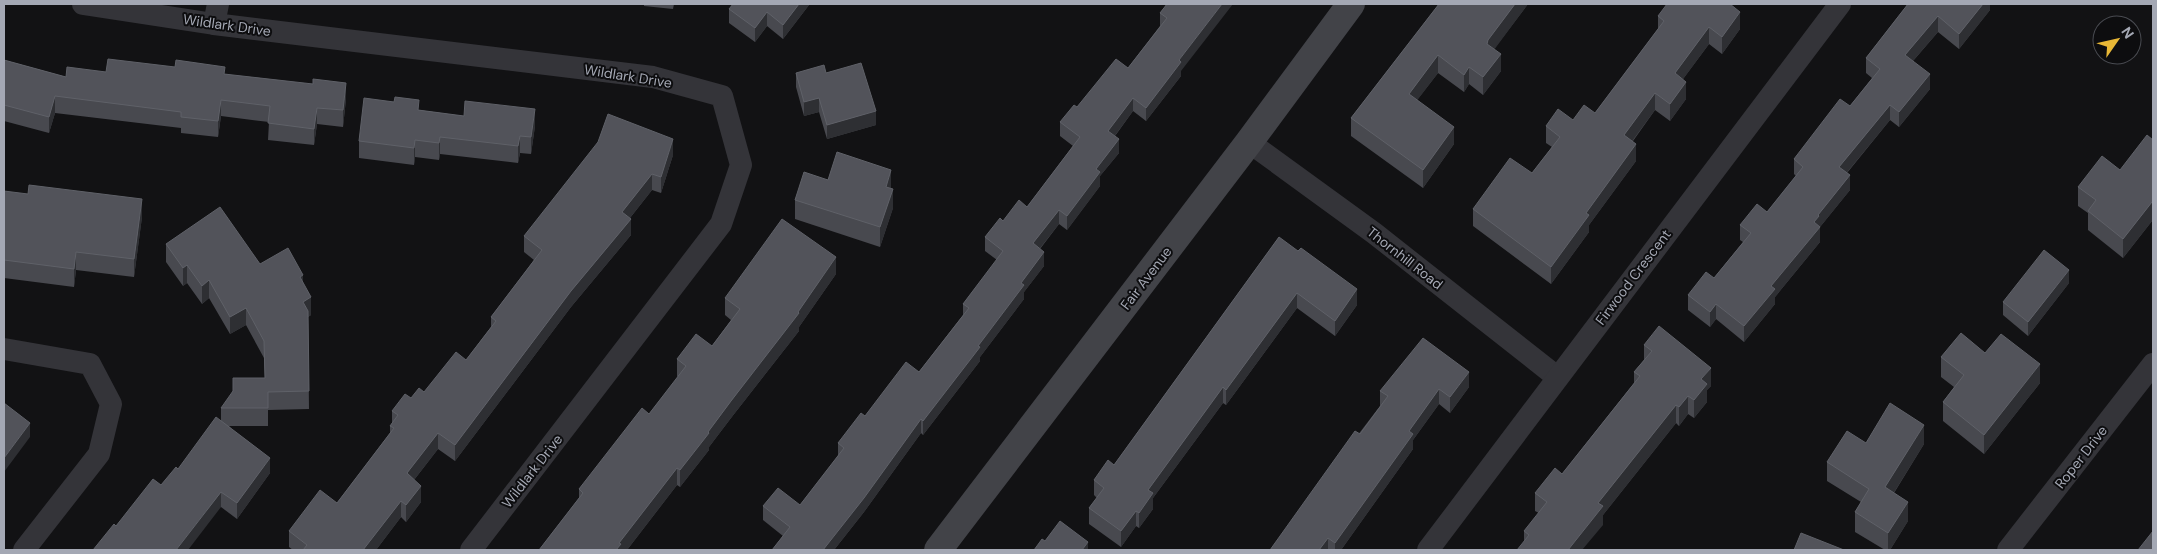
<svg xmlns="http://www.w3.org/2000/svg" width="2157" height="554" font-family="'DM Sans',sans-serif">
	<style>
		.lines { fill: none; stroke-linecap: round; stroke-linejoin: round }
		.street { stroke: #343439; stroke-width: 22 }
		.secondary { stroke: #424348; stroke-width: 28 }
		.wall { fill: #48494f }
		.shaded-wall { fill: #2e2f33 }
		.building { fill: #52535a; stroke: #5f6168 }
		.labels { text-anchor: middle; dominant-baseline: central; stroke-width: 4; stroke-linejoin: round; paint-order: stroke }
		.street-label { font-size: 14px; fill: #a4a8b4; stroke: #0d0d0f }
	</style>
	<rect width="100%" height="100%" fill="#121214"/>
	<g class="lines">
		<!-- street -->
		<g class="street">
			<polyline points="83,4 214,24 653,77 722,96 741,165 721,224 471,550"/>
			<polyline points="214,24 218,4"/>
			<polyline points="1249,142 1374,233 1557,377"/>
			<polyline points="4,349 90,364 111,404 99,454 24,550"/>
			<polyline points="1428,550 1840,4"/>
			<polyline points="2008,550 2153,364"/>
		</g>
		<!-- secondary -->
		<polyline class="secondary" points="938,550 1249,142 1351,4"/>
	</g>
	<!-- wall -->
	<g class="wall">
		<polygon points="644,4 674,4 673,9 644,6"/>
		<polygon points="809,4 809,5 783,39 767,26 755,42 729,23 729,9"/>
		<polygon points="1167,4 1181,71 1181,76 1146,121 1133,111 1115,136 1119,153 1100,176 1100,186 1067,230 1059,224 1040,249 1044,266 1024,292 1024,299 980,357 980,361 923,435 921,433 864,512 834,550 772,550 783,536 763,520 763,506 800,505 838,456 838,443 865,416 919,372 963,315 963,304 997,260 985,251 985,237 1003,221 1027,207 1073,146 1060,136 1060,122 1077,107 1128,68 1160,26 1160,13"/>
		<polygon points="1439,4 1528,4 1494,49 1501,71 1483,95 1469,84 1464,92 1438,73 1417,100 1454,144 1423,188 1351,136 1351,118"/>
		<polygon points="1730,4 1740,29 1722,54 1709,44 1683,79 1686,99 1670,121 1655,110 1633,141 1636,161 1589,225 1589,232 1551,284 1473,226 1473,209 1532,173 1552,147 1546,143 1546,126 1573,120 1595,113 1658,29 1658,16"/>
		<polygon points="1908,4 1990,4 1990,10 1959,49 1938,32 1913,61 1930,89 1899,127 1890,120 1847,173 1850,190 1820,227 1820,242 1775,297 1775,304 1744,342 1716,319 1710,327 1688,310 1688,295 1714,278 1743,242 1740,240 1740,225 1767,212 1796,176 1794,174 1794,159 1850,106 1872,78 1866,73 1866,58"/>
		<polygon points="4,60 66,77 106,72 225,74 346,99 343,127 317,124 314,145 268,140 269,122 221,116 218,137 181,133 181,128 55,113 49,133 4,121"/>
		<polygon points="796,73 826,73 876,125 827,139 819,112 804,116 796,87"/>
		<polygon points="419,110 535,126 531,154 520,153 518,163 440,154 439,160 415,157 414,165 359,158 359,141"/>
		<polygon points="2153,140 2153,222 2152,221 2123,258 2088,230 2088,213 2078,206 2078,187 2120,170"/>
		<polygon points="673,155 661,193 652,190 630,218 631,235 571,307 455,461 438,449 414,480 421,502 406,522 401,517 376,550 293,550 289,547 289,531 337,503 390,433 390,426 392,423 392,411 411,398 424,392 466,360 491,327 491,317 534,260 524,252 524,236"/>
		<polygon points="828,180 891,189 893,208 880,247 795,219 795,200"/>
		<polygon points="4,191 142,217 134,277 76,270 74,287 4,278"/>
		<polygon points="1279,237 1357,305 1335,336 1297,308 1226,405 1223,403 1153,498 1153,509 1139,528 1136,526 1121,547 1089,524 1089,508 1097,498 1094,495 1094,480 1114,465"/>
		<polygon points="166,244 260,264 303,284 311,315 308,317 309,409 268,410 268,426 229,426 270,473 237,519 221,507 116,526 161,485 178,469 221,420 221,408 265,378 264,358 246,325 230,334 209,298 202,304 187,283 183,286 166,262"/>
		<polygon points="836,274 799,327 799,331 731,418 709,447 709,450 680,487 677,485 627,550 539,550 579,498 579,489 649,414 678,377 677,376 677,359 712,346 731,320 725,315 725,298"/>
		<polygon points="2069,283 2028,336 2003,315 2003,302"/>
		<polygon points="1644,345 1711,386 1707,390 1707,402 1694,418 1688,414 1679,426 1676,423 1603,515 1603,525 1524,541 1524,531 1539,513 1535,511 1535,493 1562,474 1634,383 1634,372 1644,360"/>
		<polygon points="1985,353 2040,383 1984,454 1943,421 1943,402 1954,387 1941,377 1941,357"/>
		<polygon points="1469,387 1450,413 1439,404 1413,440 1413,449 1341,550 1270,550 1380,406 1380,391"/>
		<polygon points="1866,443 1924,444 1894,493 1908,521 1890,550 1885,550 1855,532 1855,512 1861,502 1827,481 1827,462"/>
	</g>
	<!-- shaded-wall -->
	<g class="shaded-wall">
		<polygon points="799,4 809,4 809,5 783,39 783,25"/>
		<polygon points="1222,4 1233,4 1181,71 1181,76 1146,121 1146,108 1179,60"/>
		<polygon points="1515,4 1528,4 1488,58 1487,44 1488,40"/>
		<polygon points="1983,4 1990,4 1990,10 1959,49 1959,34"/>
		<polygon points="767,12 767,26 755,42 755,28"/>
		<polygon points="1740,12 1740,29 1722,54 1722,37"/>
		<polygon points="1938,16 1938,32 1905,70 1905,55"/>
		<polygon points="1709,27 1709,44 1675,90 1675,73"/>
		<polygon points="1501,54 1501,71 1483,95 1483,77"/>
		<polygon points="1438,55 1438,73 1409,111 1409,94"/>
		<polygon points="1469,67 1469,84 1464,92 1464,75"/>
		<polygon points="1930,74 1930,89 1899,127 1899,112"/>
		<polygon points="1686,82 1686,99 1670,121 1670,104"/>
		<polygon points="346,83 346,99 343,127 343,110"/>
		<polygon points="1655,93 1655,110 1624,152 1624,135"/>
		<polygon points="55,96 55,113 49,133 49,117"/>
		<polygon points="819,98 819,112 804,116 804,102"/>
		<polygon points="1133,98 1133,111 1108,145 1108,131"/>
		<polygon points="221,100 221,116 218,137 218,121"/>
		<polygon points="1890,105 1890,120 1839,182 1839,167"/>
		<polygon points="317,108 317,124 314,145 314,129"/>
		<polygon points="535,109 535,126 531,154 531,137"/>
		<polygon points="876,111 876,125 827,139 827,125"/>
		<polygon points="1454,127 1454,144 1423,188 1423,170"/>
		<polygon points="520,136 520,153 518,163 518,146"/>
		<polygon points="440,137 440,154 439,160 439,143"/>
		<polygon points="673,139 673,155 661,193 661,177"/>
		<polygon points="1119,139 1119,153 1100,176 1100,186 1067,230 1067,216 1096,169"/>
		<polygon points="415,140 415,157 414,165 414,148"/>
		<polygon points="1636,144 1636,161 1589,225 1589,232 1551,284 1551,267 1586,213"/>
		<polygon points="891,170 891,189 886,187"/>
		<polygon points="652,174 652,190 622,228 622,212"/>
		<polygon points="1850,175 1850,190 1820,227 1820,242 1775,297 1775,304 1744,342 1744,326 1814,222 1818,215"/>
		<polygon points="893,189 893,208 880,247 880,227"/>
		<polygon points="142,199 142,217 134,277 134,259"/>
		<polygon points="2152,202 2152,221 2123,258 2123,239"/>
		<polygon points="1059,210 1059,224 1033,257 1033,243"/>
		<polygon points="631,219 631,235 571,307 455,461 455,445 571,291"/>
		<polygon points="76,252 76,270 74,287 74,269"/>
		<polygon points="1044,252 1044,266 1024,292 1024,299 980,357 980,361 923,435 923,421 978,346 1021,283"/>
		<polygon points="836,257 836,274 799,327 799,331 731,418 709,447 709,450 680,487 680,470 708,432 798,312"/>
		<polygon points="187,265 187,283 183,286 183,268"/>
		<polygon points="2069,270 2069,283 2028,336 2028,322"/>
		<polygon points="303,275 303,293 300,277"/>
		<polygon points="209,280 209,298 202,304 202,286"/>
		<polygon points="1357,289 1357,305 1335,336 1335,321"/>
		<polygon points="1297,293 1297,308 1226,405 1226,390"/>
		<polygon points="311,297 311,315 303,320 303,302"/>
		<polygon points="1716,304 1716,319 1710,327 1710,312"/>
		<polygon points="246,308 246,325 230,334 230,317"/>
		<polygon points="2040,364 2040,383 1984,454 1984,435"/>
		<polygon points="1711,368 1711,386 1707,390 1707,402 1694,418 1694,400 1701,379"/>
		<polygon points="1469,372 1469,387 1450,413 1450,397"/>
		<polygon points="1223,387 1223,403 1153,498 1153,509 1139,528 1139,513 1148,490"/>
		<polygon points="1439,389 1439,404 1413,440 1413,449 1341,550 1335,550 1335,543 1409,431"/>
		<polygon points="1688,396 1688,414 1679,426 1679,407"/>
		<polygon points="1676,405 1676,423 1603,515 1603,525 1582,550 1568,550 1598,503"/>
		<polygon points="921,419 921,433 864,512 834,550 823,550"/>
		<polygon points="30,423 30,437 4,472 4,458"/>
		<polygon points="1924,425 1924,444 1885,507 1885,487"/>
		<polygon points="438,433 438,449 407,489 407,473"/>
		<polygon points="270,458 270,473 237,519 237,503"/>
		<polygon points="677,468 677,485 627,550 616,550 619,543"/>
		<polygon points="421,486 421,502 406,522 406,505"/>
		<polygon points="221,492 221,507 188,550 176,550"/>
		<polygon points="401,501 401,517 376,550 363,550"/>
		<polygon points="1908,502 1908,521 1890,550 1888,550 1888,533"/>
		<polygon points="1136,511 1136,526 1121,547 1121,531"/>
		<polygon points="1328,538 1328,550 1319,550"/>
		<polygon points="1088,542 1088,550 1082,550"/>
	</g>
	<!-- building -->
	<g class="building">
		<polygon points="733,4 799,4 783,25 767,12 755,28 729,9"/>
		<polygon points="1167,4 1222,4 1179,60 1181,62 1146,108 1133,98 1108,131 1119,139 1096,169 1100,172 1067,216 1059,210 1033,243 1044,252 1021,283 1024,285 978,346 980,347 923,421 921,419 864,498 823,550 772,550 790,527 763,506 778,488 800,505 844,448 838,443 861,413 865,416 906,362 919,372 969,308 963,304 1003,251 985,237 1000,218 1003,221 1019,200 1027,207 1080,137 1060,122 1074,105 1077,107 1116,59 1128,68 1167,18 1160,13"/>
		<polygon points="1439,4 1515,4 1488,40 1487,44 1501,54 1483,77 1469,67 1464,75 1438,55 1409,94 1454,127 1423,170 1351,118"/>
		<polygon points="1667,4 1730,4 1740,12 1722,37 1709,27 1675,73 1686,82 1670,104 1655,93 1624,135 1636,144 1586,213 1589,215 1551,267 1473,209 1510,158 1532,173 1560,137 1546,126 1558,109 1573,120 1584,105 1595,113 1664,21 1658,16"/>
		<polygon points="1908,4 1983,4 1959,34 1938,16 1905,55 1930,74 1899,112 1890,105 1839,167 1850,175 1818,215 1819,216 1814,222 1820,227 1771,286 1775,289 1744,326 1716,304 1710,312 1688,295 1706,272 1714,278 1751,233 1740,225 1757,204 1767,212 1803,167 1794,159 1840,99 1850,106 1880,69 1866,58"/>
		<polygon points="108,59 175,67 176,60 225,67 224,74 313,84 313,79 346,83 343,110 317,108 314,129 268,123 270,106 221,100 218,121 181,117 181,112 55,96 49,117 4,105 4,60 66,77 67,67 106,72"/>
		<polygon points="861,63 876,111 827,125 819,98 804,102 796,73 824,65 826,73"/>
		<polygon points="395,97 419,100 418,110 464,116 465,101 535,109 531,137 520,136 518,146 440,137 439,143 415,140 414,148 359,141 364,98 394,102"/>
		<polygon points="608,114 673,139 661,177 652,174 622,212 631,219 571,291 455,445 438,433 407,473 421,486 406,505 401,501 363,550 303,550 307,545 289,531 320,490 337,503 394,428 390,426 398,415 392,411 405,394 411,398 419,388 424,392 456,352 466,360 496,321 491,317 542,250 524,236 598,142"/>
		<polygon points="2147,135 2153,140 2153,203 2152,202 2123,239 2088,211 2096,200 2078,187 2102,156 2120,170"/>
		<polygon points="837,152 891,170 886,187 893,189 880,227 795,200 804,172 828,180"/>
		<polygon points="29,185 142,199 134,259 76,252 74,269 4,260 4,191 28,194"/>
		<polygon points="220,207 260,264 288,248 303,275 300,277 311,297 303,302 308,311 309,391 268,392 268,408 221,408 233,391 233,378 265,378 264,341 246,308 230,317 209,280 202,286 187,265 183,268 166,244"/>
		<polygon points="782,219 836,257 798,312 799,313 731,401 708,432 709,433 680,470 677,468 619,543 621,544 616,550 539,550 583,493 579,489 642,408 649,414 686,366 677,359 696,334 712,346 740,309 725,298"/>
		<polygon points="1279,237 1298,251 1301,248 1357,289 1335,321 1297,293 1226,390 1223,387 1148,490 1153,493 1139,513 1136,511 1121,531 1089,508 1104,488 1094,480 1108,460 1114,465"/>
		<polygon points="2044,250 2069,270 2028,322 2003,302"/>
		<polygon points="1659,326 1711,368 1701,379 1707,384 1694,400 1688,396 1679,407 1676,405 1598,503 1603,506 1568,550 1517,550 1529,535 1524,531 1547,502 1535,493 1555,468 1562,474 1640,376 1634,372 1652,351 1644,345"/>
		<polygon points="1961,333 1985,353 2001,334 2040,364 1984,435 1943,402 1964,375 1941,357"/>
		<polygon points="1423,338 1469,372 1450,397 1439,389 1409,431 1413,434 1335,543 1328,538 1319,550 1270,550 1355,431 1360,434 1388,396 1380,391"/>
		<polygon points="4,403 30,423 4,458"/>
		<polygon points="1890,403 1924,425 1885,487 1908,502 1888,533 1855,512 1869,489 1827,462 1847,431 1866,443"/>
		<polygon points="216,417 270,458 237,503 221,492 176,550 93,550 114,524 116,526 153,479 161,485 176,467 178,469"/>
		<polygon points="1060,521 1088,542 1082,550 1034,550 1042,539 1045,541"/>
		<polygon points="2153,531 2153,550 2138,550"/>
		<polygon points="1801,533 1844,550 1794,550"/>
	</g>
	<g class="labels">
		<!-- street labels -->
		<g class="street-label">
			<text transform="translate(227 25) rotate(8)">Wildlark Drive</text>
			<text transform="translate(628 76) rotate(9)">Wildlark Drive</text>
			<text transform="translate(1405 258) rotate(38)">Thornhill Road</text>
			<text transform="translate(1633 277) rotate(-53)">Firwood Crescent</text>
			<text transform="translate(1146 278) rotate(-53)">Fair Avenue</text>
			<text transform="translate(2081 457) rotate(-52)">Roper Drive</text>
			<text transform="translate(532 471) rotate(-52)">Wildlark Drive</text>
		</g>
	</g>
	<!-- border -->
	<rect width="2157" height="554" fill="none" stroke="#a4a8b4" stroke-width="10"/>
	<!-- north arrow -->
	<g transform="translate(2117 40) rotate(56)"><circle r="24" fill="#0d0d0f" stroke="#494b51"/>
	<path d="M0-4L9 19L0 12L-9 19Z" fill="#e8b736"/>
	<text y="-8" font-size="14" font-weight="bold" text-anchor="middle" fill="#a4a8b4">N</text>
	</g>
</svg>
